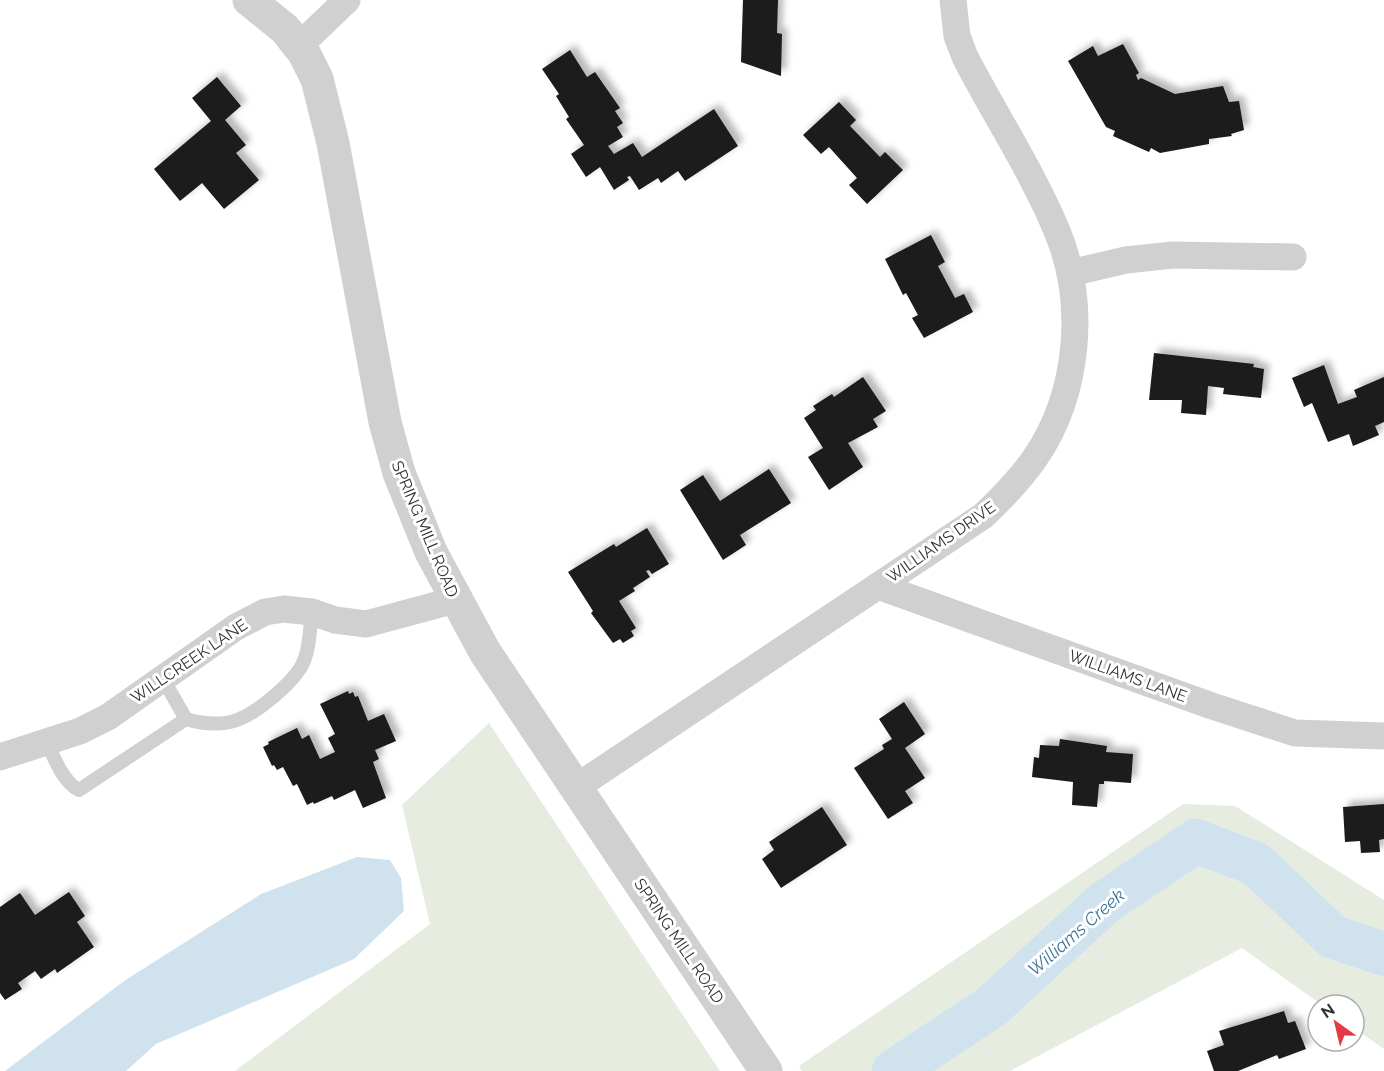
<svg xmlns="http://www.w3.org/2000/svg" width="1384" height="1071" font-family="Raleway,sans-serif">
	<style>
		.green { fill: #e6ecdf }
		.water { fill: #cfe2ee }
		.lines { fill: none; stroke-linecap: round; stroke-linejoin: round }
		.river { stroke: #cfe2ee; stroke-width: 44 }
		.building { fill: #1a1a1a; filter: url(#shadow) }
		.service { stroke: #d0d0d0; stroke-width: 14 }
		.minor { stroke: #d0d0d0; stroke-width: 27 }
		.tertiary { stroke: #d0d0d0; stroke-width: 33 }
		.labels { text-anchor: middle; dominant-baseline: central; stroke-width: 6; stroke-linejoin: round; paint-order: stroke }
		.street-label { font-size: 16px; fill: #333; stroke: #fff }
		.water-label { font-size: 18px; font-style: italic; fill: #3f7597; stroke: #fff }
	</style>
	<defs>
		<filter id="shadow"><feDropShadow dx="5.5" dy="-5.5" stdDeviation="3" flood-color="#0004"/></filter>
	</defs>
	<rect width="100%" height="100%" fill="#fff"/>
	<!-- green -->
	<g class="green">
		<polygon points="489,723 720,1071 235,1071 430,924 402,805"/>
		<polygon points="1183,804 1235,806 1384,900 1384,1049 1354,1028 1354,1005 1322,1005 1242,948 1010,1071 802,1071 799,1066"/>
	</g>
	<!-- water -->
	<polygon class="water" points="357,857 390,860 401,878 404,911 354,959 156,1044 126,1071 5,1071 124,981 261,894"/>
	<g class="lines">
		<!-- river -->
		<polyline class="river" points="894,1071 991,1007 1104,903 1196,841 1256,864 1333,937 1384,954"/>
	</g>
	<!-- building -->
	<g class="building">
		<polygon points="743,0 778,0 777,33 782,34 781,76 741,62"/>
		<polygon points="1123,44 1139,73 1136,75 1138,80 1141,78 1175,94 1223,86 1229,102 1239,101 1244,130 1231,134 1232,136 1209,139 1209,144 1160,153 1151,148 1149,152 1113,136 1115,131 1106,127 1068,61 1093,46 1098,56"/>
		<polygon points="570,50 587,77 595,72 620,108 615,111 623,123 617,127 623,137 608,146 614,154 633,143 642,157 714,109 738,146 685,181 678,171 661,183 658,178 639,190 630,176 627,177 629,180 614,190 600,167 586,177 571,154 584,145 566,119 569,117 556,96 559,94 542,69"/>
		<polygon points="217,77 241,106 225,120 246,145 236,153 259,180 224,209 202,183 180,201 154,169 211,121 192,98"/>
		<polygon points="839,102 856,120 850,126 880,157 885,152 903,170 867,204 849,185 857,178 829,147 821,154 803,135"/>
		<polygon points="931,235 945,262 938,266 955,298 964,294 973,312 924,338 912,318 918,315 906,293 903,295 885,259"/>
		<polygon points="1154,353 1254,364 1253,367 1264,369 1261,398 1223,394 1224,388 1208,386 1206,415 1181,413 1182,400 1149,400"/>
		<polygon points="1324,365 1338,404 1357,397 1354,390 1384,377 1384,422 1375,426 1379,435 1353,446 1349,434 1328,442 1312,403 1304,407 1292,378"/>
		<polygon points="863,377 886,411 873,419 878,427 848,443 863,467 829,490 808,457 823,448 804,418 816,410 813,406 832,394 834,397"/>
		<polygon points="769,469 791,503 740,535 746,545 723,560 680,490 703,475 720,501"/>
		<polygon points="647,528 669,564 652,574 649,570 646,571 650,577 633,588 635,591 619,601 636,628 631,631 634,636 623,643 620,639 613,643 591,613 593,611 568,572 614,544 616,547"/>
		<polygon points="348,691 349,694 353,692 355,697 358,696 368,721 384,714 396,741 375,750 379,759 373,762 386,798 363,808 355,790 334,800 332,796 314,804 313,802 307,805 297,784 293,786 283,767 277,770 274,765 272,766 263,747 269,744 268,742 297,728 302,739 309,735 320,759 335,752 328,738 335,734 320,704"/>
		<polygon points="904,702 925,734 905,748 925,778 905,791 913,803 888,819 854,768 884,749 882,745 892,739 879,719"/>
		<polygon points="1060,739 1107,746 1106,752 1133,754 1131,783 1104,781 1104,784 1099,784 1097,807 1072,805 1073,782 1032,777 1034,757 1039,758 1040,745 1059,746"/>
		<polygon points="1384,804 1384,839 1379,840 1380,852 1361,853 1360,841 1345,842 1343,807"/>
		<polygon points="822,807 847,845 781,888 762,859 774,850 769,842"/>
		<polygon points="69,892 85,916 77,922 94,947 57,973 55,969 41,979 35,971 18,983 22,989 5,1000 0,993 0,907 20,893 35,915"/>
		<polygon points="1284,1011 1288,1023 1295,1021 1306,1049 1279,1059 1277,1055 1238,1071 1214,1071 1207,1051 1224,1045 1219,1031"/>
	</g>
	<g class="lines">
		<!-- service -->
		<g class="service">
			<polyline points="163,679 186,719"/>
			<path d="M47,742c7,16 16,40 32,48l107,-71c17,5 34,7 51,1 20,-7 62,-41 68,-62 5,-14 5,-31 7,-46"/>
		</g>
		<!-- minor -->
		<g class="minor">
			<polyline points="299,46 347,0"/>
			<polyline points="1070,273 1126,260 1173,255 1293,257"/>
			<polyline points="878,586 1212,706 1295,733 1384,736"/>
			<polyline points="0,757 80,731 108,717 236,627 265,612 284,609 312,612 335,620 366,624 455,600"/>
			<path d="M575,788l408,-272c19,-18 37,-36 52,-58 44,-64 52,-155 22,-227 -25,-60 -62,-116 -92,-174l-8,-21 -4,-36"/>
		</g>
		<!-- tertiary -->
		<polyline class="tertiary" points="249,0 285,29 304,53 317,79 333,143 385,422 399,473 431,552 485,652 766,1071"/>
	</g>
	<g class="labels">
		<!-- street labels -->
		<g class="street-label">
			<text transform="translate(425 529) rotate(67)">SPRING MILL ROAD</text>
			<text transform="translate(941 542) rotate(-35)">WILLIAMS DRIVE</text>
			<text transform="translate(189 661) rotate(-34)">WILLCREEK LANE</text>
			<text transform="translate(1128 676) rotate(20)">WILLIAMS LANE</text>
			<text transform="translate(679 941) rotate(56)">SPRING MILL ROAD</text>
		</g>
		<!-- water labels -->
		<g class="water-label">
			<text transform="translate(1076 932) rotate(-41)">Williams Creek</text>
		</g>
	</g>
	<!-- north arrow -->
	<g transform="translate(1336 1023) rotate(326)"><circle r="28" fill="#ffffff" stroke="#adadad" stroke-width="1.5"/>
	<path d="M0-4.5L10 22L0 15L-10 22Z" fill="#e63946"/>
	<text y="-9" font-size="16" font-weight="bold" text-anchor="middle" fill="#333333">N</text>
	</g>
</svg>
